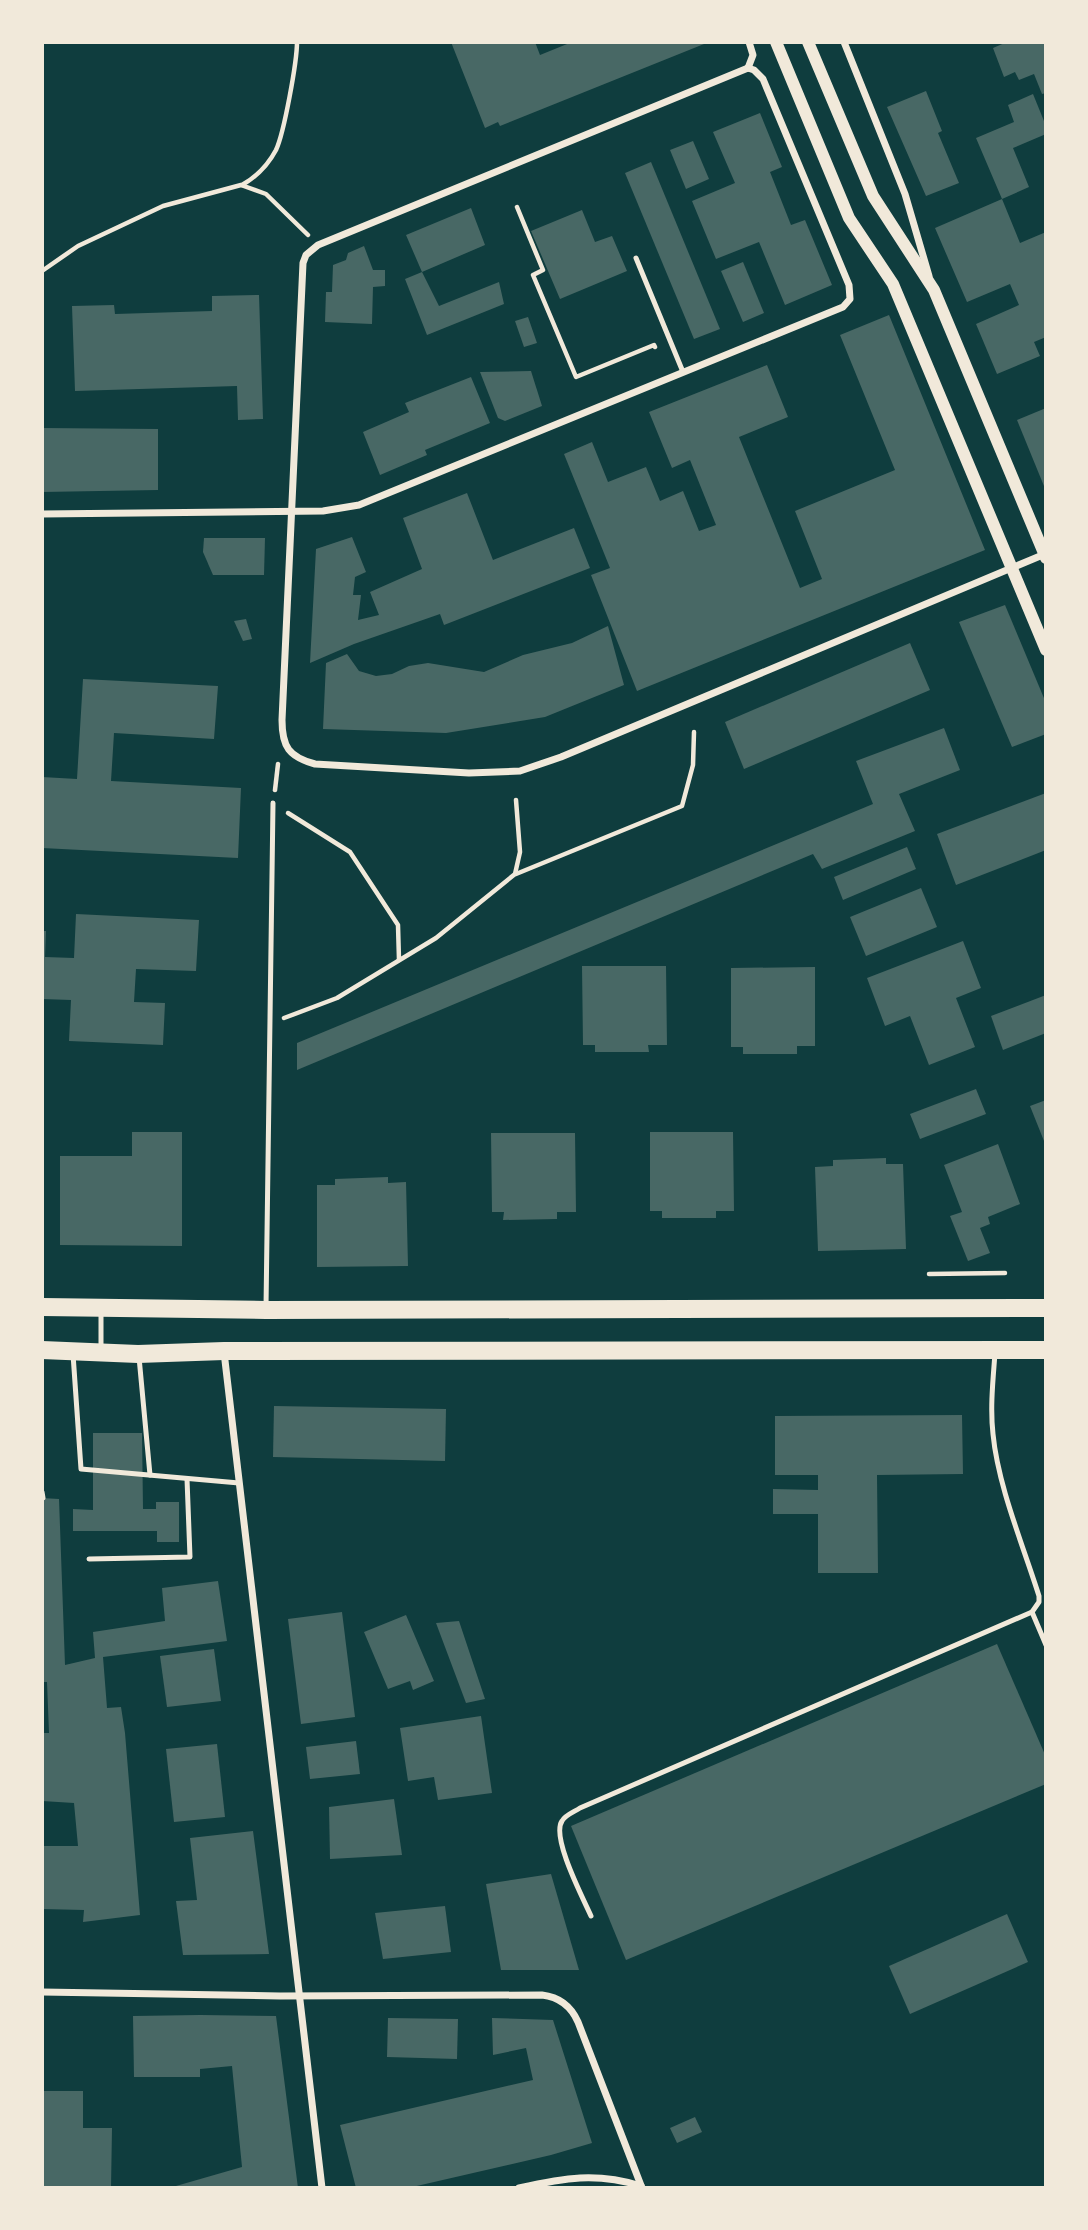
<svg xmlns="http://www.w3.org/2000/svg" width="1088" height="2230" font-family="Cabin,sans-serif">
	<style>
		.building { fill: #486865 }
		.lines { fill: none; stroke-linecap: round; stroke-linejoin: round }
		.path { stroke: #f1e9da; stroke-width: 4.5 }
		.service { stroke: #f1e9da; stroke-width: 5 }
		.minor { stroke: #f1e9da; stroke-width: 7 }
		.tertiary { stroke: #f1e9da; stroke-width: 12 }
		.primary { stroke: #f1e9da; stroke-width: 18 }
	</style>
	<rect width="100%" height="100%" fill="#0f3d3e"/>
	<!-- building -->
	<g class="building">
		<polygon points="451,42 535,42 540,55 572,42 709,42 500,126 498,122 485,128"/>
		<polygon points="1007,42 1046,42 1046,93 1042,94 1034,74 1019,80 1015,72 1004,77 993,48"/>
		<polygon points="926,91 942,131 938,133 959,183 926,196 887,107"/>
		<polygon points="1033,94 1046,126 1046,134 1013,148 1029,187 1002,199 976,138 1014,122 1008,105"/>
		<polygon points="760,113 782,167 770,172 791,225 805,220 832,285 785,305 759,242 716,259 692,201 735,183 713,132"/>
		<polygon points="693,141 709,179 686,189 670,150"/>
		<polygon points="651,162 720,329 694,339 625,173"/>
		<polygon points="1002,199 1020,243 1046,232 1046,337 1034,342 1040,356 997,374 976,324 1019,305 1010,284 967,302 935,228"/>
		<polygon points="471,208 485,245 422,272 439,306 499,282 504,304 427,335 405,279 422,272 406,235"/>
		<polygon points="582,210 595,242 612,236 627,271 560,299 531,231"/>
		<polygon points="364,246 373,270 385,270 385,286 373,287 372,324 325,322 326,292 332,292 333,265 346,260 348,253"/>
		<polygon points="743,262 764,313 743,322 721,271"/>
		<polygon points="259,295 263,419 238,420 237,386 75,391 72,306 114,305 115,314 212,311 212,296"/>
		<polygon points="889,315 985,550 637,691 591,575 610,568 564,454 592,442 608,482 646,467 660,501 683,491 699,531 716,525 690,460 672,468 649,412 767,365 788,417 739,437 800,588 822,579 795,511 895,470 840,335"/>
		<polygon points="528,317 537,343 524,347 515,321"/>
		<polygon points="531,371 542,406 505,421 498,418 480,372"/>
		<polygon points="471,377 490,423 425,450 427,455 380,475 363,432 409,412 405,403"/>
		<polygon points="1046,408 1046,491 1017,420"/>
		<polygon points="42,428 158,429 158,490 42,492"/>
		<polygon points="467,493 493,560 574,528 590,568 444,625 440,614 354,644 310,663 316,549 352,537 366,572 355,577 353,595 361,595 358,620 379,615 370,592 422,569 403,518"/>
		<polygon points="204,538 265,538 264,575 213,575 203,552"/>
		<polygon points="1005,605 1046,703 1046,734 1012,747 959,622"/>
		<polygon points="246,619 252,639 243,641 234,621"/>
		<polygon points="608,626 624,685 545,717 446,733 323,729 326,663 347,654 359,671 376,676 392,674 409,666 428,663 484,672 523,655 572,643"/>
		<polygon points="910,643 930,690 744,769 725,722"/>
		<polygon points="83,679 218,686 214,739 114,733 111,781 241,788 238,858 42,848 42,777 77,779"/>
		<polygon points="944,728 960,770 899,794 915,831 822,869 813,854 297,1070 297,1043 873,804 856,761"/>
		<polygon points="1046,793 1046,850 956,885 937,834"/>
		<polygon points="907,847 916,869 843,900 834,877"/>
		<polygon points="921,888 937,927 866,956 850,917"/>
		<polygon points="76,914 199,920 196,971 136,969 134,1002 165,1003 163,1045 69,1041 71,1000 42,999 42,931 46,931 45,957 74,958"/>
		<polygon points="963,941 981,988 956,998 975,1047 929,1065 910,1016 885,1026 867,978"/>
		<polygon points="582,966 666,966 667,1045 648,1045 649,1052 595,1052 595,1045 583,1045"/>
		<polygon points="815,967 815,1046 797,1046 797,1054 743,1054 743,1047 731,1047 731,968"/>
		<polygon points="1046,995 1046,1033 1003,1050 991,1016"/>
		<polygon points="976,1089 986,1114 920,1139 910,1114"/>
		<polygon points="1046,1100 1046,1146 1030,1106"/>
		<polygon points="132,1132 182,1132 182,1246 60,1245 60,1156 132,1156"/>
		<polygon points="650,1132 733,1132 734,1211 716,1211 716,1218 662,1218 662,1211 650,1211"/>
		<polygon points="491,1133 575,1133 576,1212 557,1212 557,1219 503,1220 504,1212 492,1212"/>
		<polygon points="998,1144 1020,1204 988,1217 990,1224 980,1228 990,1253 968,1261 950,1216 962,1212 944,1165"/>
		<polygon points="886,1158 886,1164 903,1164 906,1249 818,1251 815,1167 833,1166 833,1160"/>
		<polygon points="388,1177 388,1183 406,1182 408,1266 317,1267 317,1185 335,1185 335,1179"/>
		<polygon points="274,1406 446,1409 445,1461 273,1457"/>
		<polygon points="962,1415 963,1474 877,1475 878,1573 818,1573 818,1514 773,1514 773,1489 818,1490 818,1475 775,1475 775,1416"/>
		<polygon points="93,1433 142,1433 143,1509 156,1509 156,1502 179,1502 179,1542 157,1542 157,1531 73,1531 73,1509 93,1510"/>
		<polygon points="42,1498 59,1499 65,1665 95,1658 93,1632 165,1621 162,1588 218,1581 227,1641 103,1657 107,1708 121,1707 125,1733 140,1915 83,1922 84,1910 42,1909 42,1846 78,1846 74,1803 42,1801 42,1733 49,1733 47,1682 42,1682"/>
		<polygon points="342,1612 355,1717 301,1724 288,1619"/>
		<polygon points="406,1615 434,1681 413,1690 410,1681 388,1689 364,1632"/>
		<polygon points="459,1621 485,1699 466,1703 436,1623"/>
		<polygon points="997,1644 1046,1757 1046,1784 626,1960 571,1826"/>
		<polygon points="214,1649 221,1701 167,1707 160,1656"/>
		<polygon points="481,1716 492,1793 438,1800 434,1777 408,1781 400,1728"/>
		<polygon points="356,1741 360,1774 310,1779 306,1747"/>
		<polygon points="217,1744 225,1817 174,1822 166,1749"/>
		<polygon points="394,1799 402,1855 330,1859 329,1807"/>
		<polygon points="253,1831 269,1954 183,1955 176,1901 197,1900 190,1838"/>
		<polygon points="551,1874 579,1970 501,1970 486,1884"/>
		<polygon points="445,1906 451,1952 383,1959 375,1913"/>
		<polygon points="1007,1914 1028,1962 910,2014 889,1966"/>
		<polygon points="200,2015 276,2016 298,2188 169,2188 242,2167 232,2066 200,2069 200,2077 134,2077 133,2016"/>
		<polygon points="388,2018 458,2019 457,2059 387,2057"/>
		<polygon points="492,2018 553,2020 592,2143 551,2155 408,2188 356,2188 340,2125 533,2080 526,2048 493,2055"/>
		<polygon points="42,2091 83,2091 83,2128 112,2128 111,2188 42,2188"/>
		<polygon points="695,2117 702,2132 677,2143 670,2128"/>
	</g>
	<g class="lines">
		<!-- path -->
		<g class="path">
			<path d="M242,185c14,-8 26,-20 34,-35 8,-17 21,-88 21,-108"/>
			<polyline points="517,207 543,270 533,275 576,377 654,345 655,347"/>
			<polyline points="42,271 78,246 163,206 241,185 266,194 308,235"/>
			<polyline points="275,790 278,764"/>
			<polyline points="288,813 350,852 398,925 399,960"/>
			<polyline points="516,874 682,806 693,765 694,732"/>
			<polyline points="284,1018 337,998 436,938 515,874 520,852 516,800"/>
			<polyline points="929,1274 1005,1273"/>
		</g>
		<!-- service -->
		<g class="service">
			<polyline points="636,258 683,372"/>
			<polyline points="266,1307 273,803"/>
			<polyline points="101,1350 101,1310"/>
			<polyline points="73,1354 81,1469 239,1483"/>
			<polyline points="139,1357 150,1475"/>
			<polyline points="42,1492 43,1498"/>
			<polyline points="89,1559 190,1557 187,1479"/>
			<polyline points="1032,1612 1046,1645"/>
			<path d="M591,1916c-8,-18 -40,-79 -29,-95 3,-6 12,-9 18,-13l452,-196 7,-10v-6c-16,-51 -41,-110 -46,-162 -3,-26 0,-54 2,-81"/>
		</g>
		<!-- minor -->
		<g class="minor">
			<polyline points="844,42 905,194 929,276"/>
			<path d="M748,68l-430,177 -12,10 -3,8 -21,457c0,27 7,37 33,44l154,9 51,-2 41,-14 484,-203"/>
			<polyline points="748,68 753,55 749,42"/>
			<polyline points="42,514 323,511 359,505 843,307 850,299 849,285 763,79 754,70 748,68"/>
			<polyline points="224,1352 322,2188"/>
			<path d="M42,1992l238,4 262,-1c17,2 29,11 36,27l64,166"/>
			<path d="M519,2188c45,-10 77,-16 122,-2"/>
		</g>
		<!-- tertiary -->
		<g class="tertiary">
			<polyline points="776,42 849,218 893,284 1046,650"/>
			<polyline points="808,42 873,196 934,290 1046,558"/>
		</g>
		<!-- primary -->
		<g class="primary">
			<polyline points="42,1307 266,1310 1046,1308"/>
			<polyline points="42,1350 138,1354 224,1351 1046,1350"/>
		</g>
	</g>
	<!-- border -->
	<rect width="1088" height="2230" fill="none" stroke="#f1e9da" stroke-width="88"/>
</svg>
